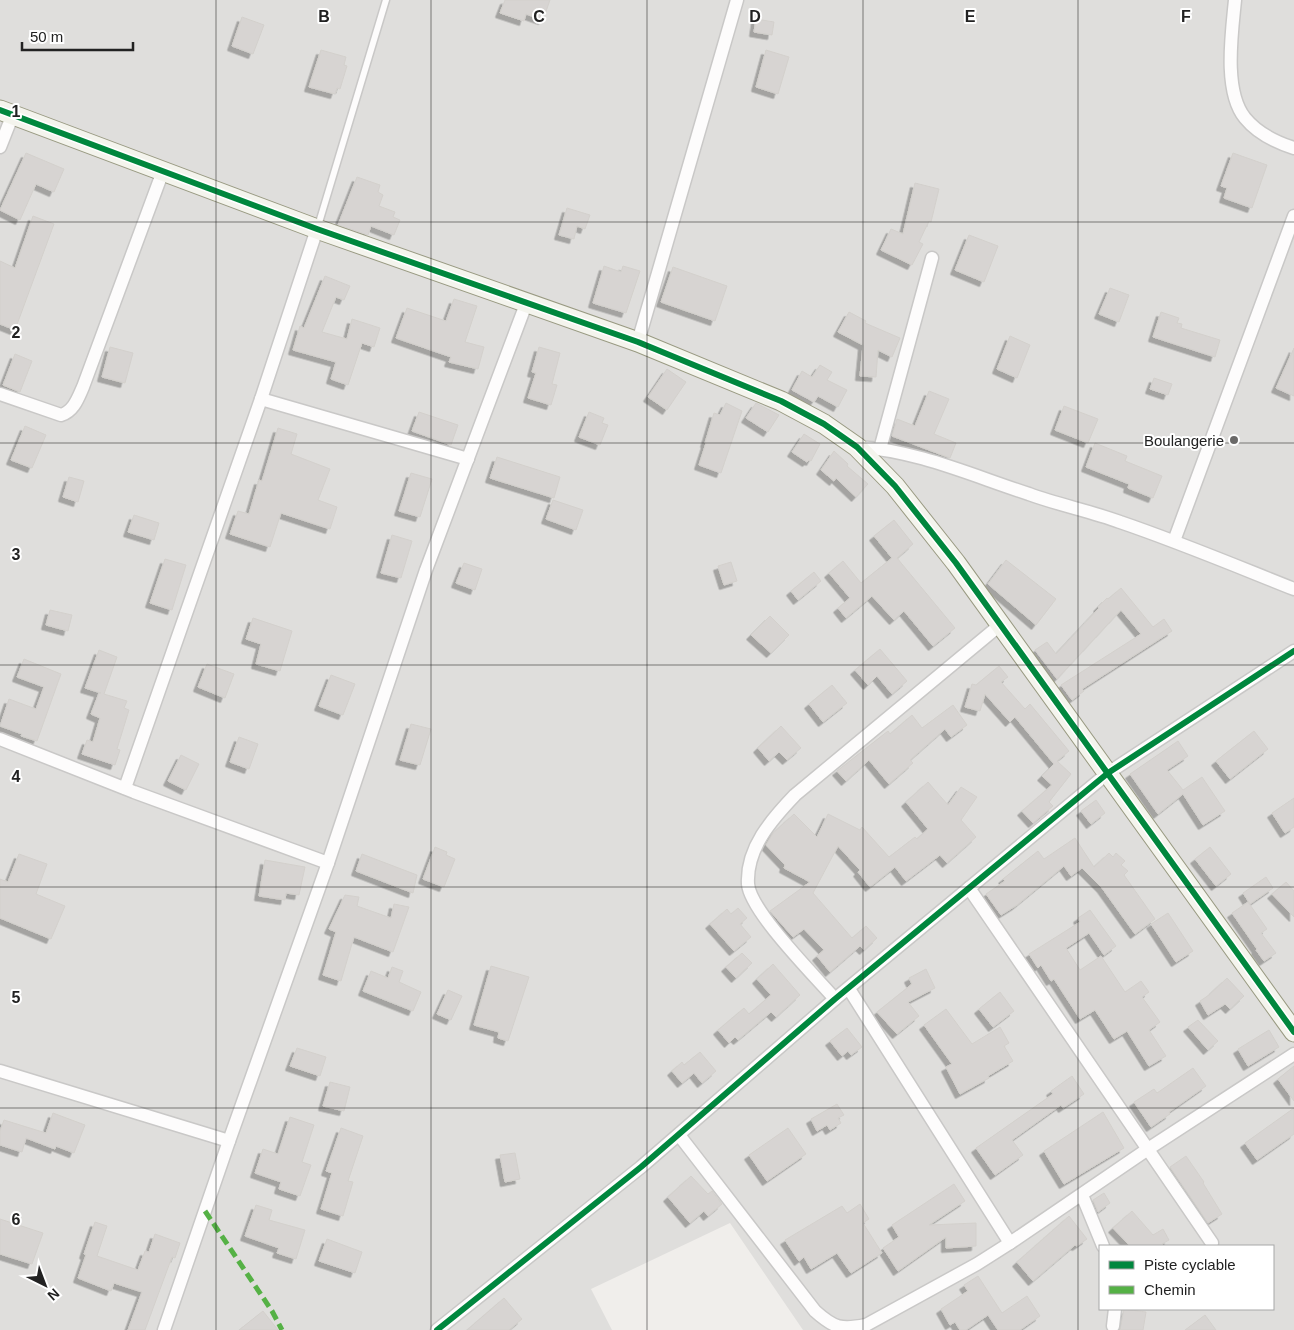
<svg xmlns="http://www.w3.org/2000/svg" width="1294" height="1330" font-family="Arial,sans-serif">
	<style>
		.residential { fill: #dfdedc; fill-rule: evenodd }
		.building { fill: #d7d4d2; stroke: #d3d0cc; filter: url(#shadow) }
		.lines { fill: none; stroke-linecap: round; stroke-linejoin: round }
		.lane-casing { stroke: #c9c8c7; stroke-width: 9 }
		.street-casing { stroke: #c9c8c7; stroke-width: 15 }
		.secondary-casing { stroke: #999a82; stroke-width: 21 }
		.lane { stroke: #fdfcfc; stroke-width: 6 }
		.street { stroke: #fdfcfc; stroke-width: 12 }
		.secondary { stroke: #f4f4ed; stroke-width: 19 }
		.quiet { stroke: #55b145; stroke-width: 5; stroke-dasharray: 10 5; stroke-linecap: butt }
		.cycleway-casing { stroke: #fff; stroke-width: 9 }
		.cycleway { stroke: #00873e; stroke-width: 6 }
		.grid { fill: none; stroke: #222; stroke-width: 1; stroke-opacity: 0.55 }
		.poi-dot { fill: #6a6968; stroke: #fff; stroke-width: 2 }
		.labels { text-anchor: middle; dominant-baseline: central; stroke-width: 4; stroke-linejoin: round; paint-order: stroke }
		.poi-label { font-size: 15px; fill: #222; stroke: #fff; text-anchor: end }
		.grid-label { font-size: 16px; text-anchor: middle; font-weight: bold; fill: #222; stroke: #fff; stroke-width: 4; stroke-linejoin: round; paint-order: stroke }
	</style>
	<defs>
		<filter id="shadow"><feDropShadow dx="-4.5" dy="4.5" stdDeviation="0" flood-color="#0004"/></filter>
	</defs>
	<rect width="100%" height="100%" fill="#f0eeeb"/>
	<!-- residential -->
	<path class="residential" d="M0,0h1294v1330h-491l-73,-107 -139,66 21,41h-612zM1100,1246h173v63h-173z"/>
	<!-- building -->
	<g class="building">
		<polygon points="505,0 550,0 543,20 526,14 524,21 500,13"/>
		<polygon points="242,17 264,25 253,54 232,46"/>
		<polygon points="756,19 774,22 772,35 754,32"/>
		<polygon points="321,50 346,57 344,65 347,66 340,89 337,88 335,94 309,87"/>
		<polygon points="766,50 789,57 778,94 756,87"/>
		<polygon points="26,153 64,169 54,192 36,184 20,220 0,210"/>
		<polygon points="1233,153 1267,165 1252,208 1224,198 1227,188 1221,186"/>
		<polygon points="357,177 380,185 378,192 383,195 379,206 395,212 393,217 400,220 394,235 371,226 368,235 338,225"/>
		<polygon points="915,183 939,189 931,222 929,221 919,242 923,244 912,265 881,250 891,229 903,234"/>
		<polygon points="567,208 590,215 585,229 577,226 574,239 559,235"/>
		<polygon points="33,216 54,224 15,330 0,324 0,261 15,268"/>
		<polygon points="969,235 998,246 984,282 955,270"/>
		<polygon points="604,266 621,272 623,266 640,271 626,313 593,303"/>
		<polygon points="673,267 727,286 715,321 661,302"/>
		<polygon points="325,276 350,286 344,300 336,297 322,332 347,339 352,319 380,328 374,347 362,343 348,385 331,379 336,362 293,350 300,326 304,328"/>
		<polygon points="1110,288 1129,295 1119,322 1099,314"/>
		<polygon points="454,299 477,306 465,342 484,347 478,369 449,362 451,357 396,338 407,308 446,321"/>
		<polygon points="849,312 866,321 865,323 900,338 892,357 878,350 876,377 860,376 863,345 838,332"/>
		<polygon points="1161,312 1179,318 1177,323 1182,324 1181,328 1220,340 1215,357 1153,337"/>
		<polygon points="1010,336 1030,345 1017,378 997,369"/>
		<polygon points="110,347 133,353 125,383 102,377"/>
		<polygon points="539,347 560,353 552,384 557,385 551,405 528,398 536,373 532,372"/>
		<polygon points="1294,348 1294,396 1276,388"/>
		<polygon points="15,354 32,361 20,392 3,385"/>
		<polygon points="820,365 832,372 827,380 847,390 838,407 818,396 814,402 792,390 802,371 812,377"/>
		<polygon points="667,369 686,382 667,410 648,397"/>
		<polygon points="1154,378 1172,384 1168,395 1150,389"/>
		<polygon points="929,391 949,399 934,434 956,443 950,458 892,436 897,419 915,426"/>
		<polygon points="726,403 742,411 721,473 699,465 706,443 705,443 714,413 720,415"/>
		<polygon points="756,403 779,415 768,432 746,418"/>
		<polygon points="1064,406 1098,419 1088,443 1055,430"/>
		<polygon points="419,412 458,425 451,445 412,431"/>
		<polygon points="589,412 604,418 602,423 608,425 600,445 579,437"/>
		<polygon points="25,426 46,435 32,468 11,460"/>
		<polygon points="278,428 297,434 291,454 330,469 318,500 337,507 330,529 281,513 270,547 230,534 238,511 249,514 259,480 262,481"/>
		<polygon points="804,434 820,444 811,461 809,460 807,462 792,452"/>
		<polygon points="1095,443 1127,456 1125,461 1162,476 1153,498 1128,488 1129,484 1086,467"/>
		<polygon points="834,451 848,464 847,466 868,484 856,497 836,478 834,481 821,470"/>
		<polygon points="497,457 560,477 554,498 490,478"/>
		<polygon points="411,473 432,479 420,517 399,511"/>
		<polygon points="69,477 84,481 78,502 63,497"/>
		<polygon points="553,500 583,510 576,530 546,519"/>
		<polygon points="134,515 159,523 154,540 128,532"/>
		<polygon points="894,520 913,544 897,558 955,628 933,646 904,611 894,620 872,596 846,618 838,608 850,598 829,573 843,561 861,583 892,558 874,536"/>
		<polygon points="392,535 412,541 401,578 381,573"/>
		<polygon points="165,559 186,565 172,610 150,603"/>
		<polygon points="1006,560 1056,599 1036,625 988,584"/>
		<polygon points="731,562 737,581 724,585 718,566"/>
		<polygon points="464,563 482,569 475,590 456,583"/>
		<polygon points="814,572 821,581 798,600 791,591"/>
		<polygon points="1121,588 1153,627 1164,619 1172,631 1082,689 1084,691 1072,700 1061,685 1141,634 1121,610 1057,679 1035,650 1047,642 1056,654 1099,608 1098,607 1107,598 1108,599"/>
		<polygon points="50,610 72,615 68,631 46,625"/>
		<polygon points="770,616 789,635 771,653 751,635"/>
		<polygon points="253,618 292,631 280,671 256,664 261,644 246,639"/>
		<polygon points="880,649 907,681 892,694 877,676 868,685 855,670"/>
		<polygon points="99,650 117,657 104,694 127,701 124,708 129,710 117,749 120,750 115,765 82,754 87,740 93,742 100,718 91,714 99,693 101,693 85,688"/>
		<polygon points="24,659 61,674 37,741 21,736 22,734 0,726 9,699 36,709 44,687 17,677"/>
		<polygon points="207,664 234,674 225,698 198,687"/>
		<polygon points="999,666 1008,677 1001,682 1025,709 1030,704 1069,751 1057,761 1071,774 1049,802 1053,806 1033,823 1022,811 1052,785 1042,776 1054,764 1015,717 1010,722 985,694 980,711 965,707 972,684 976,685"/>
		<polygon points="331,675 355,684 343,715 319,706"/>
		<polygon points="832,685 847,703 823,722 809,704"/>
		<polygon points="953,705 967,725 951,737 945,729 910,760 913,763 889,784 869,760 846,781 837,771 888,731 890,734 912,715 922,728"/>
		<polygon points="411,724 431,729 420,765 400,760"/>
		<polygon points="781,726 801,748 787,760 779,752 769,761 758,748"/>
		<polygon points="1254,731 1268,749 1230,779 1216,761"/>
		<polygon points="239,737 258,744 249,769 230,762"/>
		<polygon points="1178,741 1188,756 1167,770 1183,790 1202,777 1225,811 1203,825 1183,794 1158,814 1130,774"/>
		<polygon points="181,755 199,764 186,790 168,781"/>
		<polygon points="928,782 948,805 961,787 977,797 961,820 976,837 947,863 940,855 906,881 895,867 870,887 858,872 860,870 838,846 813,893 852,938 866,926 877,938 864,950 860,946 830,972 817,956 824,950 804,929 793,937 770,911 810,882 784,868 785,865 766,845 773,833 794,814 817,837 828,814 860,830 862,827 889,857 915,837 917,839 928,829 906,802"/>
		<polygon points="1294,798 1294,827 1285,833 1272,813"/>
		<polygon points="1096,800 1105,813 1091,824 1081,811"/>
		<polygon points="1075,838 1094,867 1109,853 1113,857 1116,853 1125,861 1121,865 1128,871 1124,875 1155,919 1135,934 1102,888 1082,868 1071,876 1064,866 1017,905 1001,915 986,894 1005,881 1003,879 1038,851 1044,859"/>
		<polygon points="435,847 447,852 446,855 455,859 444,887 423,879"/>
		<polygon points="1210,847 1231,874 1216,886 1195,859"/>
		<polygon points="19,854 47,864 36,894 65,906 51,939 0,918 0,879 8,882"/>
		<polygon points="362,854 417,875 413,893 356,871"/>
		<polygon points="265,860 305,867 299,895 286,893 285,900 259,896"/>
		<polygon points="1266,877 1273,888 1250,904 1243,893"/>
		<polygon points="1286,882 1294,891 1294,917 1272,894"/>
		<polygon points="345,895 359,897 357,906 391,918 394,904 409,907 393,952 354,937 341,981 323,975 336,932 329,929"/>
		<polygon points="1248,902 1267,929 1261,933 1276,953 1264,961 1256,950 1257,949 1232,913"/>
		<polygon points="738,908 747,918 740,924 751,937 734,951 710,924 727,909 731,914"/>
		<polygon points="1090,910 1116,946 1104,955 1089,933 1066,948 1080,970 1101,956 1125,992 1141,981 1149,992 1142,997 1160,1022 1149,1030 1166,1056 1149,1066 1127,1031 1114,1039 1095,1010 1080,1019 1054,979 1051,981 1041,965 1038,968 1029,954 1080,922 1078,918"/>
		<polygon points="1168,913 1193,951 1176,962 1151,924"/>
		<polygon points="742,953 752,963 736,978 726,967"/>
		<polygon points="773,964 800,995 776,1017 771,1012 738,1040 735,1037 729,1043 718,1030 744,1008 749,1014 771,995 757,979"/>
		<polygon points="491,966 529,977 508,1041 498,1038 499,1032 474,1025"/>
		<polygon points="392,967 403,971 399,982 421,992 413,1011 363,991 371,971 388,978"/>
		<polygon points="926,969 935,988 908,1002 919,1016 897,1034 877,1012 912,984 909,978"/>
		<polygon points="1227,978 1244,996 1230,1009 1225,1004 1208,1015 1200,1001 1209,995"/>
		<polygon points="448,990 462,996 451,1020 437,1014"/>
		<polygon points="1000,992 1014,1011 993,1027 979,1009"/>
		<polygon points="946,1009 972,1044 1000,1027 1009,1043 1004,1046 1013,1061 988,1076 989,1078 960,1094 946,1067 952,1064 924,1025"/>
		<polygon points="1198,1020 1218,1041 1208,1050 1188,1027"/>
		<polygon points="847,1028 862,1047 851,1055 848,1051 842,1056 830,1041"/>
		<polygon points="1269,1030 1279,1047 1248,1066 1238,1049"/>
		<polygon points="297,1048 326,1057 320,1076 290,1066"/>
		<polygon points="700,1052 716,1071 702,1083 694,1073 682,1083 672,1071 682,1062 684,1065"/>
		<polygon points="1294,1066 1294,1101 1278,1079"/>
		<polygon points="1193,1068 1206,1086 1169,1112 1170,1114 1151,1127 1134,1102 1154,1089 1157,1093"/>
		<polygon points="1072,1076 1084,1094 1063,1108 1061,1105 1012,1140 1023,1155 995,1175 976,1148 1053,1094 1051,1091"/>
		<polygon points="330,1082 350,1087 344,1111 323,1106"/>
		<polygon points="837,1104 844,1115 838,1118 841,1123 830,1130 827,1125 817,1131 811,1119"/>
		<polygon points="1294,1108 1294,1134 1257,1160 1245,1143"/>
		<polygon points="1103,1112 1124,1148 1064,1184 1044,1151"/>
		<polygon points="53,1113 85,1125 74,1153 56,1146 55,1149 26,1138 22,1152 0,1145 0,1131 4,1120 46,1133"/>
		<polygon points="290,1117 314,1125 302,1162 311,1165 300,1196 279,1189 281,1182 255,1173 263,1149 278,1154"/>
		<polygon points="341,1128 363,1136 348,1181 353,1182 343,1216 321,1209 332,1173 326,1171"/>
		<polygon points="788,1128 806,1154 767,1181 749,1155"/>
		<polygon points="515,1153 520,1179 505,1182 500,1155"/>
		<polygon points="1186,1156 1204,1182 1203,1183 1222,1214 1208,1223 1170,1167"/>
		<polygon points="691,1176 708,1194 712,1191 722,1204 708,1216 704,1211 690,1223 668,1197"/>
		<polygon points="954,1184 965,1201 929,1225 976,1223 976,1246 946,1248 946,1237 898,1271 883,1248 899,1237 892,1225"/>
		<polygon points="1104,1193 1110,1203 1098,1212 1093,1200"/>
		<polygon points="860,1204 869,1219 863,1223 882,1253 851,1273 837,1253 811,1269 804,1257 799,1261 785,1240 842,1206 847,1213"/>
		<polygon points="256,1205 272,1210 269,1220 305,1230 296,1259 277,1253 279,1248 245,1236"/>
		<polygon points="1132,1211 1153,1235 1163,1229 1169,1240 1162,1244 1164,1246 1130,1246 1113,1228"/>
		<polygon points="1069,1216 1087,1239 1077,1246 1075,1245 1033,1281 1017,1262"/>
		<polygon points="0,1219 43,1233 32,1264 0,1254"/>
		<polygon points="95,1222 107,1226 97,1256 138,1270 145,1251 149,1252 155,1234 180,1243 175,1258 172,1257 145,1330 128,1330 142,1292 114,1283 111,1291 78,1278 86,1255 84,1254"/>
		<polygon points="327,1239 362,1252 355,1273 319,1261"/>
		<polygon points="978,1276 1002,1313 1027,1296 1040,1316 1020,1330 998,1330 988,1315 966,1330 960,1330 955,1322 950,1325 941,1309 968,1291 964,1285"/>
		<polygon points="504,1298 522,1319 509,1330 467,1330"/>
		<polygon points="1124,1309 1146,1312 1143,1330 1120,1330"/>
		<polygon points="263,1311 278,1330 239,1330"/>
		<polygon points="1205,1315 1216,1330 1185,1330"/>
	</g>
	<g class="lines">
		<defs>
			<polyline id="lane" points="318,226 386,0"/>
			<g id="street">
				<path d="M1235,0c-3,32 -12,91 10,118 13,16 30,24 49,30"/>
				<polyline points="0,147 13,114"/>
				<polyline points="638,342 737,0"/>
				<path d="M0,394l61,21c13,-4 17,-17 22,-28l80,-216"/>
				<polyline points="261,399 468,459"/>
				<path d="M857,447c59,3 116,29 172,47 30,11 61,17 91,28 59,20 116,44 174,67"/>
				<polyline points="880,449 932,258"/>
				<polyline points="1174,541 1294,216"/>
				<polyline points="0,739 134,792 328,863"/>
				<polyline points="125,788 261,399 317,229"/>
				<polyline points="969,888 1212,1243"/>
				<polyline points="849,989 1010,1243"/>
				<path d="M835,999c-20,-23 -85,-88 -87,-115 -2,-36 24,-65 47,-89l205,-170"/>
				<polyline points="0,1071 229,1141"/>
				<path d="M679,1135l136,176c19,17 26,19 51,14l111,-61 33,-21 138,-94 146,-95"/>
				<polyline points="1082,1195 1103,1246"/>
				<polyline points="1113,1326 1115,1309"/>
				<polyline points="164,1330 229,1141 328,863 426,570 526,304"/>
				<polyline points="437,1330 641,1167 835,999 1108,773 1294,651"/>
			</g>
			<polyline id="secondary" points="0,110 317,229 638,342 781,401 824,424 857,447 895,486 956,563 1294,1032"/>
		</defs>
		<!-- lane casing -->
		<use href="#lane" class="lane-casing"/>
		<!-- street casing -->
		<use href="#street" class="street-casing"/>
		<!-- secondary casing -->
		<use href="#secondary" class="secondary-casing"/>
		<!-- lane -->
		<use href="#lane" class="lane"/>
		<!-- street -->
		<use href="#street" class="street"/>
		<!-- secondary -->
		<use href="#secondary" class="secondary"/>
		<!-- quiet -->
		<polyline class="quiet" points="205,1211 272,1311 282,1330"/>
		<defs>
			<g id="cycleway">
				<polyline points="0,110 317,229 638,342 781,401 824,424 857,447 895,486 956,563 1294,1032"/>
				<polyline points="437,1330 641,1167 835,999 1108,773 1294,651"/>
			</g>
		</defs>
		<!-- cycleway casing -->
		<use href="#cycleway" class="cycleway-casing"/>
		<!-- cycleway -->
		<use href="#cycleway" class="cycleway"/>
	</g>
	<!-- grid -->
	<path class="grid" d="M216,0v1330M431,0v1330M647,0v1330M863,0v1330M1078,0v1330M0,222h1294M0,443h1294M0,665h1294M0,887h1294M0,1108h1294"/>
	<!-- markers -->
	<circle class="poi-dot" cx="1234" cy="440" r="5"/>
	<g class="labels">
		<!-- poi labels -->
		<g class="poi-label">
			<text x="1224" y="440">Boulangerie</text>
		</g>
	</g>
	<g class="grid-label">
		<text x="324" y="22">B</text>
		<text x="539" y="22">C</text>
		<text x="755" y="22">D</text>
		<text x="970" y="22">E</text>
		<text x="1186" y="22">F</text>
		<text x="16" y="117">1</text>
		<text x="16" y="338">2</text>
		<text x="16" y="560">3</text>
		<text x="16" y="782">4</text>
		<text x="16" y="1003">5</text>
		<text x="16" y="1225">6</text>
	</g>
	<!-- legend -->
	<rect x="1099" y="1245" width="175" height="65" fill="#ffffff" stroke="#a7a7a7"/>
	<rect x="1109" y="1261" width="25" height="8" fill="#00873e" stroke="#a7a7a7"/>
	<text x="1144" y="1270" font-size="15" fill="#222222">Piste cyclable</text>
	<rect x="1109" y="1286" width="25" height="8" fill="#55b145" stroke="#a7a7a7"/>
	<text x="1144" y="1295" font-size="15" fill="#222222">Chemin</text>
	<!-- north arrow -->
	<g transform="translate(45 1285) rotate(138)" stroke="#ffffff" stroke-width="4" paint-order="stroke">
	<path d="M0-4L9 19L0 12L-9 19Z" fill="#222222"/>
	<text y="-8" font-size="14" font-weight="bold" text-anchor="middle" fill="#222222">N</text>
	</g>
	<!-- scale -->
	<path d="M22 42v8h111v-8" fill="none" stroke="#222222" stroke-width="2.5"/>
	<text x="30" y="42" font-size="15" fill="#222222" stroke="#ffffff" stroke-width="4" paint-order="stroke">50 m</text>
</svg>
